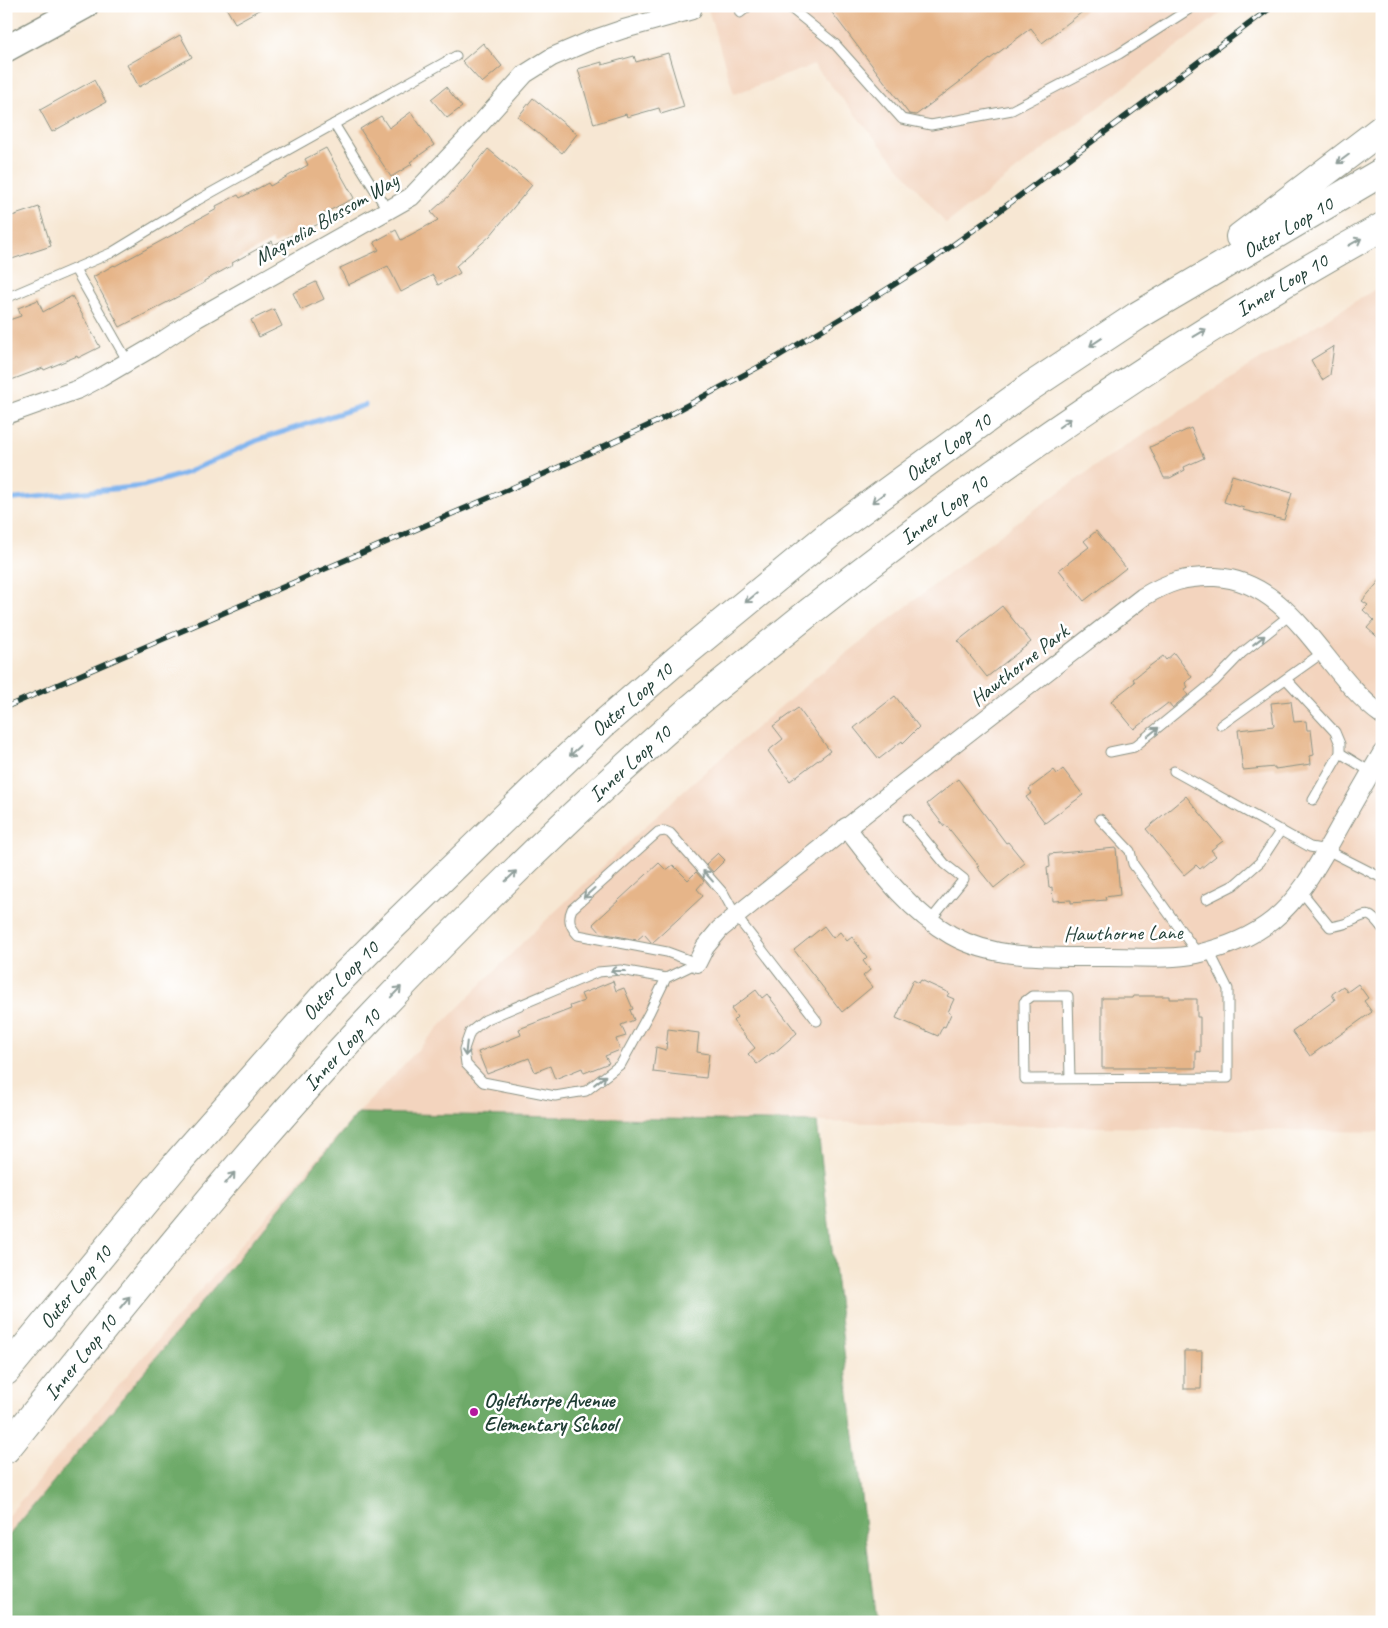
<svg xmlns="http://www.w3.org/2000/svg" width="1388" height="1628" font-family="Caveat,sans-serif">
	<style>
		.built { fill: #f3d4be }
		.forest { fill: #6eaa69; stroke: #46744e }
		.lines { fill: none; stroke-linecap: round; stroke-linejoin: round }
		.stream { stroke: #81b5ef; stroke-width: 5 }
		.building { fill: #e6b589 }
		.lane-casing { stroke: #8b9284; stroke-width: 11 }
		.street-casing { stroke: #8b9284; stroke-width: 20 }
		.secondary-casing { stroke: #8b9284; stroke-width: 28 }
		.highway-casing { stroke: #8b9284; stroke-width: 30 }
		.lane { stroke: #fff; stroke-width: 9 }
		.street { stroke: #fff; stroke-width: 18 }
		.secondary { stroke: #fff; stroke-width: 25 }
		.highway { stroke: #fff; stroke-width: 28 }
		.rail-casing { stroke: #1f3d34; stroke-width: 5.5 }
		.rail { stroke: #fff; stroke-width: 4; stroke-dasharray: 11; stroke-linecap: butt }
		.oneway { stroke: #8f9e9a }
		.poi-dot { fill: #b5179e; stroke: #fff; stroke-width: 2 }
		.labels { text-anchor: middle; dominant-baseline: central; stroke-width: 5; stroke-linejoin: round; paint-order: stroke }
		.street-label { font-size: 21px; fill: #1f3d34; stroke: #fff }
		.poi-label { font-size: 21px; font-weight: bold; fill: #1f3d34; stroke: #fff; text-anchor: start }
	</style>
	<rect width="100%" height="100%" fill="#fff"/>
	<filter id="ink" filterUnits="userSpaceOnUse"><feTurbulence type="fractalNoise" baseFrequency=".02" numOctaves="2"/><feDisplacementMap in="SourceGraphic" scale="10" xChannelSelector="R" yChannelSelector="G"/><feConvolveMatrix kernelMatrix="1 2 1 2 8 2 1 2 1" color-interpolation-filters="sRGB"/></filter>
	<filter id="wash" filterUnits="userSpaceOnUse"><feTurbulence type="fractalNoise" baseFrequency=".0096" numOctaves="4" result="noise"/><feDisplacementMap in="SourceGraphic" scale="20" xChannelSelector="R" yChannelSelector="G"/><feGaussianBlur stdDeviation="1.12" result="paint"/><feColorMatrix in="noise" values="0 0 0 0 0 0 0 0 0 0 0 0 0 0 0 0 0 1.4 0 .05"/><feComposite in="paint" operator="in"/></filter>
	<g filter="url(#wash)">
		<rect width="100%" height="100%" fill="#f7e7d3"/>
		<!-- built -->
		<g class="built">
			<polygon points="707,6 1230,6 946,224 814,65 734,94"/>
			<polygon points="1382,285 1382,1132 817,1122 876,1622 6,1622 6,1518 187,1305 358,1113 444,1022 524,941 684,790 799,691 912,602 1006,530 1100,463 1227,380"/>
		</g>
		<!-- forest -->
		<polygon class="forest" points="358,1113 817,1122 876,1622 6,1622 6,1539"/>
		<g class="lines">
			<!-- stream -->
			<polyline class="stream" points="6,500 143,486 186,473 258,440 365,405"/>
		</g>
		<g id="blocks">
			<!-- building -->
			<g class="building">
				<polygon points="225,6 266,6 235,23"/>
				<polygon points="827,6 1090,6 1042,43 1031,28 916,115 909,114"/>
				<polygon points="180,35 192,57 139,87 127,65"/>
				<polygon points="483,43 502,66 482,83 462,61"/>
				<polygon points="668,53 684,107 661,114 659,108 627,117 626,114 594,124 578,69 602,62 602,65 634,56 636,62"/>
				<polygon points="94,80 106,102 52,132 40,110"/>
				<polygon points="446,87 462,107 447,118 431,99"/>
				<polygon points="533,98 577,134 562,153 518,117"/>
				<polygon points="411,112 434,145 410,162 412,164 391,177 360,129 381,116 389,128"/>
				<polygon points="326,148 354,198 323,214 326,220 305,231 303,229 274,245 272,241 232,263 233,265 204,281 204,283 120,327 93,277 114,265 115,266 185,228 184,227 217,209 216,206 238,195 240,198 268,183 270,186 308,165 305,159"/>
				<polygon points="488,149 532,185 490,236 456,266 460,273 438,285 433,275 401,292 388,266 348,285 340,268 379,250 374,242 396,230 401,240 438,220 431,212 449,196"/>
				<polygon points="39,207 51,246 6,261 6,218"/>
				<polygon points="316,282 324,299 301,310 293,293"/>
				<polygon points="72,296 100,347 78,358 77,356 44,370 43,368 6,382 6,321 21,316 18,308 38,300 43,312"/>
				<polygon points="274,309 282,326 259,337 251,320"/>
				<polygon points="1334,346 1330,375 1322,380 1311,360"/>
				<polygon points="1191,428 1204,458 1184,467 1185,470 1170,478 1164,478 1150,447"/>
				<polygon points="1232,475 1292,493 1284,520 1243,510 1244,508 1224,502"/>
				<polygon points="1096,531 1126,568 1084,601 1059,570 1089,547 1084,541"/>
				<polygon points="1382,578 1382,641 1367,628 1374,620 1363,610 1368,605 1362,601"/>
				<polygon points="1002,606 1031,642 987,677 958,641"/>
				<polygon points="1174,653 1192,677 1185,683 1188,687 1184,690 1188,695 1172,708 1168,703 1134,729 1111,701 1135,682 1133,679 1143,671 1163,656 1166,660"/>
				<polygon points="895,696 919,727 903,743 902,741 879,759 854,728"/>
				<polygon points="1291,701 1294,722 1306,721 1307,730 1311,730 1314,755 1310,756 1311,764 1275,769 1275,767 1243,770 1238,730 1274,726 1271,703"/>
				<polygon points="798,708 830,751 790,781 768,751 783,739 773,726"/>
				<polygon points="1063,769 1083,795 1045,823 1026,797 1032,793 1029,789 1054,770 1057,774"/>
				<polygon points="958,779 1006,843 1008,842 1025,863 994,888 977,867 979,866 946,825 944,826 927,804"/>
				<polygon points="1186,796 1223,841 1211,850 1216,856 1200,869 1196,865 1184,875 1146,829"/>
				<polygon points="1116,848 1120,895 1105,897 1106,900 1071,903 1071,900 1053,901 1052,887 1049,888 1047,868 1050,867 1049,854"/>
				<polygon points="718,853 725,860 713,872 706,864"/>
				<polygon points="659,863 666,870 673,865 688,880 696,872 704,881 697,889 703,896 652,943 644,934 637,940 601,933 593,924"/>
				<polygon points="824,926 833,938 840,932 847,941 852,937 867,957 863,961 870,970 863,976 872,987 842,1012 794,950"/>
				<polygon points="913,980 919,983 921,980 949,993 947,996 954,999 948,1012 951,1014 945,1027 943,1026 938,1036 896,1018"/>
				<polygon points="613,981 616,991 624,988 633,1009 630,1010 634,1020 621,1025 626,1036 616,1039 620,1050 605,1056 609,1063 584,1073 582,1068 555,1079 550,1066 535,1072 529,1058 487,1074 478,1052 521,1035 519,1029 571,1009 570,1006 584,1001 581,994"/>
				<polygon points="1358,984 1368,998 1364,1001 1372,1012 1310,1056 1292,1031 1335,1000 1332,994 1343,986 1347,992"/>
				<polygon points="756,990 762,998 767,994 797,1033 773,1054 772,1053 757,1064 748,1054 755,1048 733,1021 737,1017 731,1009"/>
				<polygon points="1134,996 1169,996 1169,999 1197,999 1197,1017 1200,1017 1200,1052 1196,1051 1196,1068 1102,1068 1102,998 1133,998"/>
				<polygon points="668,1029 699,1033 697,1052 709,1054 706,1078 653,1072 656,1047 666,1050"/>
				<polygon points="1184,1351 1202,1351 1201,1389 1184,1389"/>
			</g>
		</g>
	</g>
	<g filter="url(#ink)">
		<use href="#blocks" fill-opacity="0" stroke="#8b9284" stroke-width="1"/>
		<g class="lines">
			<defs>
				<g id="lane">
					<polyline points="738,6 740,13 749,6"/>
					<polyline points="788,6 835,44 902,119 931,125 1012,110 1119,54 1194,6"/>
					<polyline points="334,124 388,211"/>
					<polyline points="75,269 128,362"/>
					<polyline points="6,298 111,253 198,200 456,56"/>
					<polyline points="1286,679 1335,732 1340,744 1340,753 1313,800"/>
					<polyline points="1221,725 1322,653"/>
					<polyline points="1110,752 1134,747 1215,681 1242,653 1290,615"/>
					<polyline points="1340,753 1371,772"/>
					<polyline points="1174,771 1310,847 1327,850 1382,878"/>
					<polyline points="908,819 945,864 964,879 930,921"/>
					<polyline points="1100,819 1130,851 1133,864 1198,954"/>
					<path d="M1301,891l29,36c6,-1 13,-2 19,-5 19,-8 19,-12 33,6"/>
					<polyline points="1206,899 1234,885 1260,862 1281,830"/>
					<path d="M697,963l-30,-11 -89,-17c-7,-8 -11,-15 -6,-26l86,-77 7,-1 5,2 54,61 12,22 81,105"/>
					<polyline points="666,978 649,1013 621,1064 586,1091 555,1096 483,1082 466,1064 464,1049 470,1032 485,1020 598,972 621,970 666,978 697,963"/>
					<polyline points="1070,1079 1068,996 1032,996 1024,1002 1025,1079 1228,1078 1228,989 1209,951"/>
				</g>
				<g id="street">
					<polyline points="6,415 79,389 100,378 153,347 197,318 411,197 474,131 525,74 552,57 592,40 624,29 692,10 691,6"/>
					<path d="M846,827c31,40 60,82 105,108 48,27 106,21 159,22 29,0 59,3 87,-3 26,-6 55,-17 76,-34 28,-23 44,-54 62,-85 15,-27 31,-54 47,-82"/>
					<path d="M697,963l8,-16 15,-18c139,-113 281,-222 423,-332 25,-15 43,-21 72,-20 79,4 109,97 167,138"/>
				</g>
				<polyline id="secondary" points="6,49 85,6"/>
				<g id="highway">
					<polyline points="1240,237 1382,129"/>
					<path id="s1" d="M6,1371l173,-210 147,-167 63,-64 141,-137 71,-67 77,-67 158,-130 194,-142 107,-71 245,-144"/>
					<path id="s2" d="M6,1449c117,-145 234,-291 361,-427 102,-108 209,-213 321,-311 23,-20 48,-39 72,-59 72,-59 146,-116 222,-170 129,-92 261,-178 400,-255"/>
				</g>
			</defs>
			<!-- lane casing -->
			<use href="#lane" class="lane-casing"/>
			<!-- street casing -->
			<use href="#street" class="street-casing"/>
			<!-- secondary casing -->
			<use href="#secondary" class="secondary-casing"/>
			<!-- highway casing -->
			<use href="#highway" class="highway-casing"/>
			<!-- lane -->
			<use href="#lane" class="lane"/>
			<!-- street -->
			<use href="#street" class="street"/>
			<!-- secondary -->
			<use href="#secondary" class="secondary"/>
			<!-- highway -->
			<use href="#highway" class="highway"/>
			<defs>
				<polyline id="rail" points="6,707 544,474 656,422 777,357 843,317 925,265 982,224 1273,6"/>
			</defs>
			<!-- rail casing -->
			<use href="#rail" class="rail-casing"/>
			<!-- rail -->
			<use href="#rail" class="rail"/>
		</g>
		<!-- one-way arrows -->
		<defs><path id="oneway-shaft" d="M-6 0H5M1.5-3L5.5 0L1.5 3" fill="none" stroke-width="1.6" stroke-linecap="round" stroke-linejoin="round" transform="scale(1.25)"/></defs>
		<g class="oneway">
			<use href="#oneway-shaft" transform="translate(1343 159) rotate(143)"/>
			<use href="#oneway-shaft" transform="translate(1355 242) rotate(-29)"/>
			<use href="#oneway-shaft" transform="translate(1200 333) rotate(-31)"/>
			<use href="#oneway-shaft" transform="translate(1096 342) rotate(146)"/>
			<use href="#oneway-shaft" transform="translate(1065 423) rotate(-35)"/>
			<use href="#oneway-shaft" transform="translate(878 498) rotate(143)"/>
			<use href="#oneway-shaft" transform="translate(751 598) rotate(141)"/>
			<use href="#oneway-shaft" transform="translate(1259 640) rotate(-38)"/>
			<use href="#oneway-shaft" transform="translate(1153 732) rotate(-39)"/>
			<use href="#oneway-shaft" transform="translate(575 751) rotate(137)"/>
			<use href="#oneway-shaft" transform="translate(511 876) rotate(-44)"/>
			<use href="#oneway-shaft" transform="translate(708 876) rotate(-132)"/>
			<use href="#oneway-shaft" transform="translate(589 893) rotate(138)"/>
			<use href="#oneway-shaft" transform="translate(618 971) rotate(180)"/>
			<use href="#oneway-shaft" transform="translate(396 992) rotate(-46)"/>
			<use href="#oneway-shaft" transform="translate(466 1049) rotate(96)"/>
			<use href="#oneway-shaft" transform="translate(600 1080) rotate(-38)"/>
			<use href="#oneway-shaft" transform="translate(230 1178) rotate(-50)"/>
			<use href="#oneway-shaft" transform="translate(125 1302) rotate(-50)"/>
		</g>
	</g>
	<!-- markers -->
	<circle class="poi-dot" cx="474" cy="1412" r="5"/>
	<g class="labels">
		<!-- street labels -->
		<g class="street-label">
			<text transform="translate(326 219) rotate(-30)">Magnolia Blossom Way</text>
			<text stroke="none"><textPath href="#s1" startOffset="1729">Outer Loop 10</textPath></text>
			<text stroke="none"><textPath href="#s2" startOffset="1738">Inner Loop 10</textPath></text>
			<text stroke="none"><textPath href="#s1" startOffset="1324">Outer Loop 10</textPath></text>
			<text stroke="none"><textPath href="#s2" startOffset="1332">Inner Loop 10</textPath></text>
			<text transform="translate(1019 665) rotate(-38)">Hawthorne Park</text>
			<text stroke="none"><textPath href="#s1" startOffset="919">Outer Loop 10</textPath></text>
			<text stroke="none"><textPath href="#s2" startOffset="928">Inner Loop 10</textPath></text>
			<text transform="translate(1123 933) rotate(-1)">Hawthorne Lane</text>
			<text stroke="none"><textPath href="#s1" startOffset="514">Outer Loop 10</textPath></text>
			<text stroke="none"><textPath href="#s2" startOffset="522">Inner Loop 10</textPath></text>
			<text stroke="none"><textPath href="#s1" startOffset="109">Outer Loop 10</textPath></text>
			<text stroke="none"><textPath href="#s2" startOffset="118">Inner Loop 10</textPath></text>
		</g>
		<!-- poi labels -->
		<g class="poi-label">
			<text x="484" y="1400">Oglethorpe Avenue<tspan x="484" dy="24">Elementary School</tspan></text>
		</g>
	</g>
	<!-- margin -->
	<rect width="1388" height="1628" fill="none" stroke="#fff" stroke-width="25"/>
</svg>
